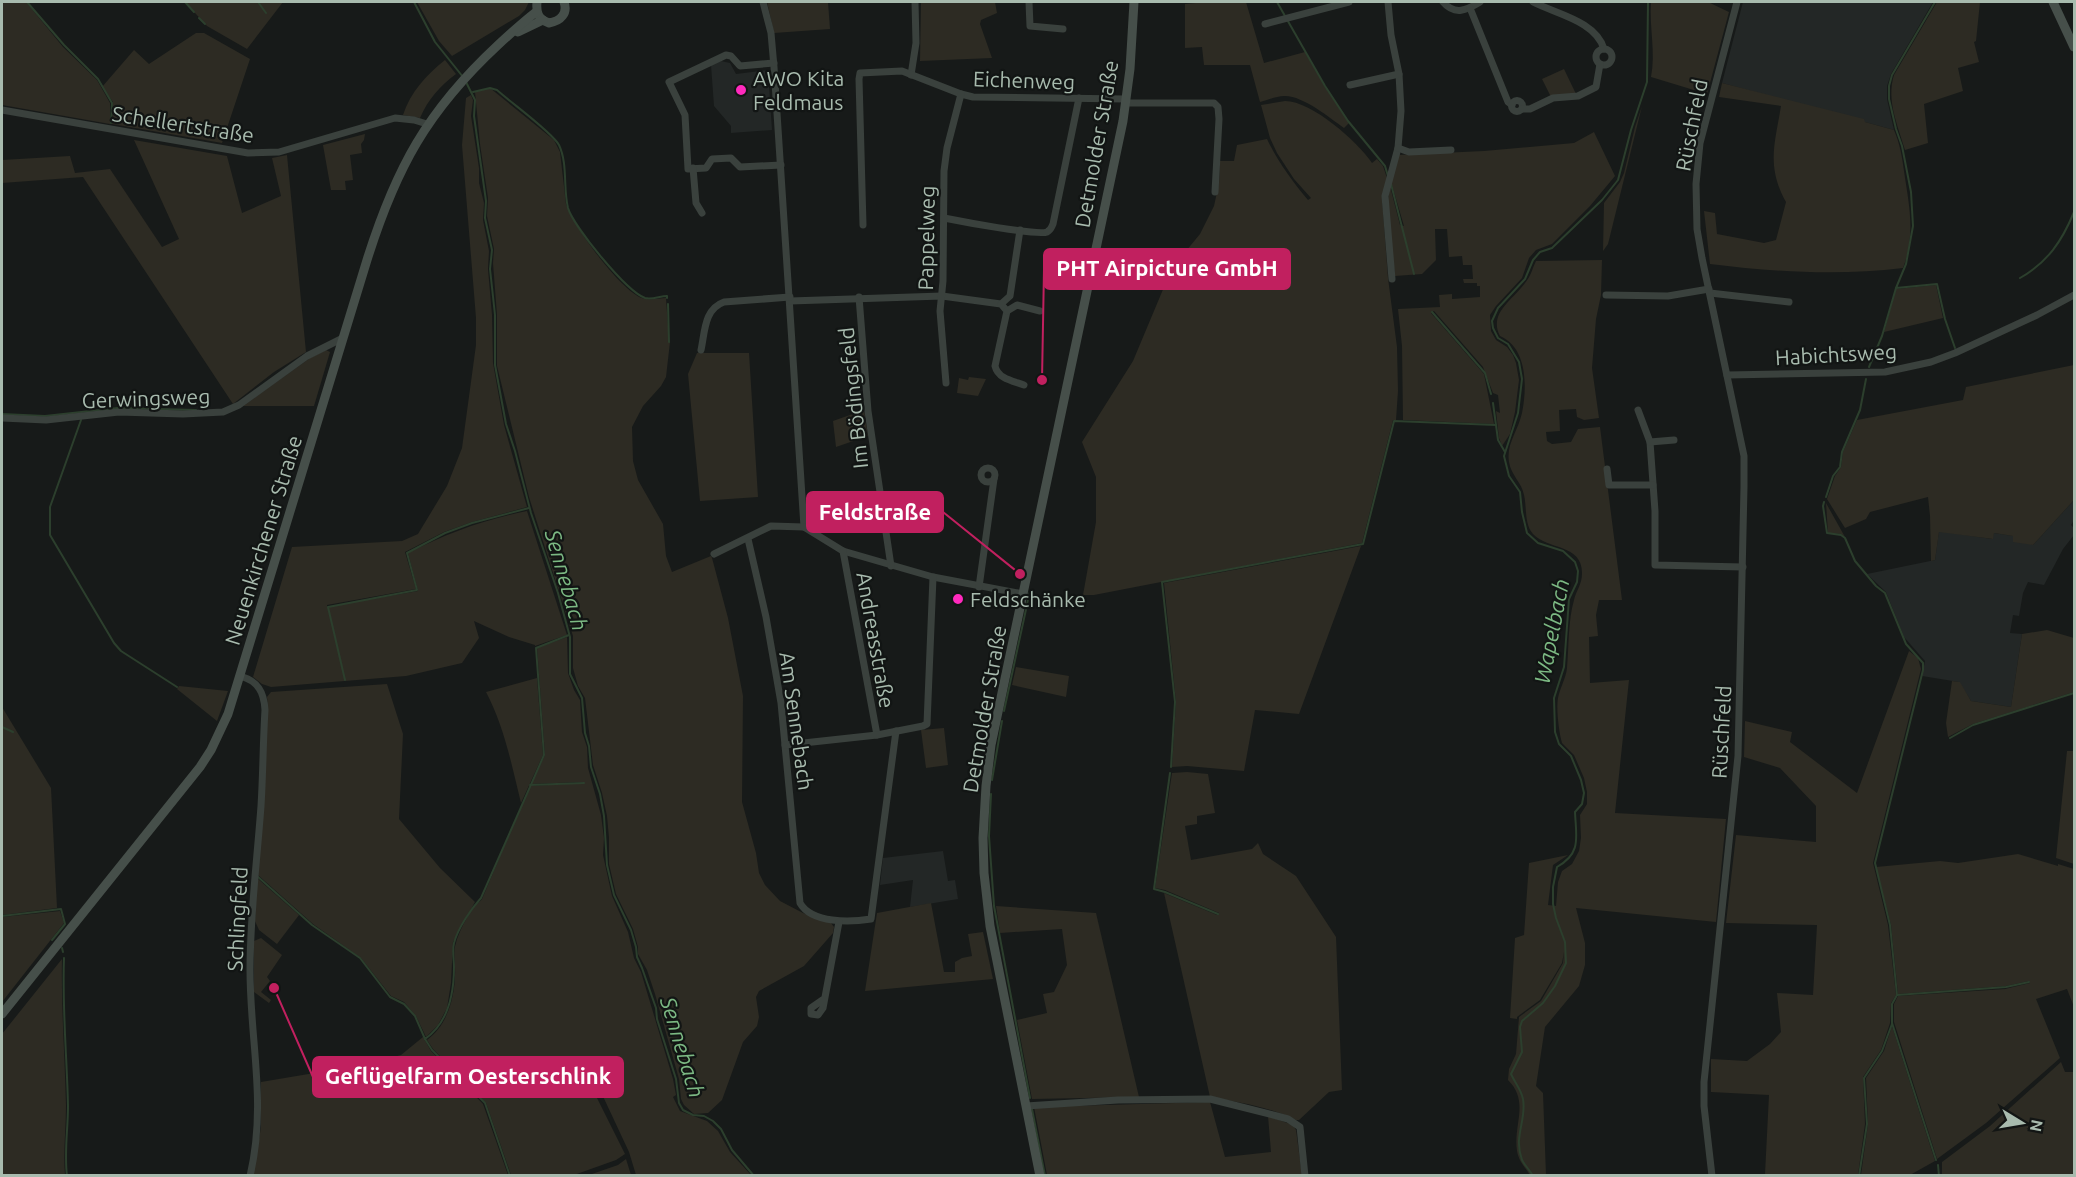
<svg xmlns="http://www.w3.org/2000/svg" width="2076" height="1177" font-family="Ubuntu,sans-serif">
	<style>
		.built { fill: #232726 }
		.green { fill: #2d2b23 }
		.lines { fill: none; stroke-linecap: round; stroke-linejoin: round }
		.stream { stroke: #2c3f2d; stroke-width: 2 }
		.street { stroke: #3a413d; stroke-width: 7 }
		.secondary { stroke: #464f4a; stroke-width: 9 }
		.poi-dot { fill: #ff2abd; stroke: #121514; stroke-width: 2 }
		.labels { text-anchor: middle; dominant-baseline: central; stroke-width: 4.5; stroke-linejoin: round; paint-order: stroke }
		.poi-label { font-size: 21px; fill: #a8bbae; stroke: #121514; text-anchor: start }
		.street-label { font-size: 21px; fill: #a8bbae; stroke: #121514 }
		.water-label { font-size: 22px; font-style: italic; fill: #7cb983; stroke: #121514 }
		.leader { fill: none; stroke: #c1205f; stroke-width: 2 }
		.callout-dot { fill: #c1205f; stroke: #121514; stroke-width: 2 }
		.callout { fill: #c1205f; stroke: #c1205f; stroke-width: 2 }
		.callout-label { font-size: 22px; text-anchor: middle; font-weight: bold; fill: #fff }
	</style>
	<rect width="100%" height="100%" fill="#171a19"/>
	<!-- built -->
	<g class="built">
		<polygon points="1743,2 1933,2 1891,74 1887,86 1887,99 1894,130 1722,83"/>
		<polygon points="721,61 730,63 736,74 768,70 772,130 731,133 731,126 714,106 711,65"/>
		<polygon points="2074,500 2074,520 2071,525 2074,528 2074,535 2063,549 2044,585 2028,582 2023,593 2019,616 2013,615 2010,633 2022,634 2011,707 1971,701 1959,682 1922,676 1925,661 1904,637 1886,592 1867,574 1935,560 1939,531 1992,539 1994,533 2014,536 2033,545"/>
		<polygon points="943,851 948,881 955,880 958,899 910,907 913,880 880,885 883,858"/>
	</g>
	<!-- green -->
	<g class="green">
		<polygon points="2,2 26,2 63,47 97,80 110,103 110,124 2,105"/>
		<polygon points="185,2 283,2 247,49 207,26"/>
		<polygon points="417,2 529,2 525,10 519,16 452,56 439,41"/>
		<polygon points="767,2 828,2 830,29 774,33"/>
		<polygon points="921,2 995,2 997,13 981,20 980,24 992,58 920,61"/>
		<path d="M1207,2h39l18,61 41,-11 20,35 24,36 -5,5c-14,-10 -42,-33 -60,-32 -7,0 -16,4 -24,6l-10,-37h-46l-2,-18 -17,1v-44z"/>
		<path d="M1651,2h57l21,10 -22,82 -56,-17c5,-24 -2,-51 0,-75z"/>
		<path d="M1937,2h43l-4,39 -2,1 5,20 -21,6 5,23 -39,13 4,39 -23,7c-7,-24 -19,-50 -11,-75z"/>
		<polygon points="196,33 204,33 250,59 222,143 112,124 113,102 102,87 134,50 149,64"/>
		<path d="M445,60l11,14c-16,12 -28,25 -36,44l-17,-3c7,-22 24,-41 42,-55z"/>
		<polygon points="1564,69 1576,94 1551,97 1542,79"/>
		<path d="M1722,83l142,36 1,3 29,8c6,14 8,26 10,41 5,34 12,63 -1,97 -64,8 -129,4 -193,-4l-6,-53 11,2 2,21 47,9 12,-3 10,-38c-20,-36 -11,-59 -5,-96l-62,-9z"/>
		<path d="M490,88l64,52 6,12 6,52c7,22 55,87 76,94 9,3 16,0 24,0l2,28v16h2l-4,35 -5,9 -18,20 -11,21 1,34 5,19 25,44 3,32 6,16 39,-16 1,2 16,60 15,78 -1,106 14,51 3,20 6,12 15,16 23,12 28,10 3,4 -1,6 -29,33 -45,25 -3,6 3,20 -2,9 -14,16 -21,58 -14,13 -14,1 -10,-9 -3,-6 -2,-20 -24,-85 -8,-24 -9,-16v-7l-5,-18 -17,-35 -7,-30v-26l-2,-22 -5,-23 -9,-28 -8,-67 -7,-12 -5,-18v-32l-44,-139 -32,-131v-51l-4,-52 1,-14 -7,-33 1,-18 -8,-54 -5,-52z"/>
		<path d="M471,95l2,5 -2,16 8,52v15l5,20 -1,17 6,31 -1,18 4,46 1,48 11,62 23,82 -55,15 -28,10 -39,20 11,37 -89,16v2l91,-16 -10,-38c40,-20 75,-33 119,-42l40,124 -32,11v-1l-26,-8 -35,-16 5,17 -17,25 -56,13 -135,11 -9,-3 -9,-7 39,-130 110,-6 16,-7 29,-48 15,-38 14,-103v-27l-14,-173 4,-47z"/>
		<path d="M1285,101c27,0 73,41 87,62l5,-4 6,7 4,12 -5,20 6,80 9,69 1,44 -2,29h-3l-31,123 -268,52h-11l13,-73v-45l-14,-35 51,-81 39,-93 28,-34 14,-28 5,-23 1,-22h14l3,-16 30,-6c11,23 25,42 41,61l3,-2 -17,-19 -17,-26 -7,-15 -9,-33z"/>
		<polygon points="1642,106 1608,244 1603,251 1604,203 1620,182 1624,173 1635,127"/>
		<polygon points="1594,132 1615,176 1590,206 1552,244 1536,250 1529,258 1522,278 1496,306 1490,315 1491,331 1496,340 1507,347 1513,355 1516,363 1519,380 1515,412 1510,434 1502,446 1499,438 1496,411 1500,413 1498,395 1493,393 1483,367 1434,311 1431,313 1484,374 1494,424 1403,420 1402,346 1398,309 1440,307 1439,295 1452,294 1452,299 1480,297 1480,286 1477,286 1477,283 1464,283 1463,279 1473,279 1472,265 1463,265 1462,256 1449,257 1447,229 1435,229 1436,260 1422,274 1395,276 1387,207 1390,186 1400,225 1404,226 1391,182 1398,155 1484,151 1574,143"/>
		<polygon points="365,134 364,140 361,144 362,153 350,155 353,180 345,181 346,190 331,190 323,145"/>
		<polygon points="134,140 227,156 242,213 281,196 272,158 287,155 306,352 274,372 233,404 83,177 2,183 2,160 70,156 75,173 110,169 162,247 179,239"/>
		<path d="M1602,260l-1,35 -5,24 -4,49 7,50 -15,2 -7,-3 -1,-8 -17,1 1,21 -14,1 1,9 5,3 19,-2 7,-13 22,-2 22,173h-23l-3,15 2,21 -9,1 1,46 39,-3 -14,133 111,6 -10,103 -140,-14 9,35v22l-6,21 -34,41 -9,59 7,7 3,82h-16c-5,-8 -11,-13 -13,-24 -4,-27 13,-49 -9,-71l1,-11 7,-15 3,-37 22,-16 22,-38 1,-11 -2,11 -22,37 -23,17v2l-7,-1 5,-80 9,-3 5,-72 39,-8 -15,10 -5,40 8,1 2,-24 4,-11 10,-7 7,-13 2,-13 -1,-23 7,-11v-12l-3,-14 -10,-23 -12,-12c-3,-10 -6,-34 -4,-45 2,-10 8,-20 9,-30 2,-23 1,-47 7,-68 2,-9 8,-16 8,-26 1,-30 -34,-24 -49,-40 -9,-10 -6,-27 -9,-39 -2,-12 -13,-20 -15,-33 -3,-18 9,-31 13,-49 5,-25 6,-65 -22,-77 -12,-23 13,-36 25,-53 6,-7 7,-14 11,-22z"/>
		<polygon points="1936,285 1943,318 1884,332 1896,289"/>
		<polygon points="326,350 330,352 314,406 243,406 310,358"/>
		<polygon points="697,353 749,353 758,497 700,501 688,374"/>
		<polygon points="2074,365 2074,500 2033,545 2013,542 2013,536 1994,533 1993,539 1939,532 1935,560 1931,561 1930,516 1928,497 1870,512 1866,519 1845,528 1827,499 1835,476 1841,467 1843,452 1857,420 1963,400 1966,387"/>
		<polygon points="969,377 986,379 978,396 957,393 959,378 968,380"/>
		<polygon points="864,410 868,436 836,447 833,421"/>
		<polygon points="1826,503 1845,537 1841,534 1828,533"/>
		<polygon points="1361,546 1299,714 1255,710 1244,771 1187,766 1172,767 1176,702 1164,583"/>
		<polygon points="2047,630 2074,638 2074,692 1973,724 1948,737 1946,723 1952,681 1960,682 1971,701 2011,707 2022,634"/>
		<path d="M567,637l1,36 6,17 6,10 2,32 5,15 1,21 13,47 3,23 -1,17 9,41 16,36 6,26 7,14 32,107 3,16 -3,2 7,14 27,10 11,10 12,21 21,23h-115l-7,-23 -43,-92 -6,4 45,90 -9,6 -42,15h-63l-25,-72 -53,-54 -6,-9c22,-16 29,-47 28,-73 0,-8 -2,-15 1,-24 2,-9 13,-31 19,-38 2,-2 5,-3 7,-6l48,-113 54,-3v-1l-53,2 14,-29 -8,-107z"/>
		<polygon points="1909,651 1918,658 1921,669 1873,863 1888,925 1896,995 1891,1003 1890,1023 1881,1050 1863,1077 1865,1124 1858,1175 1780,1176 1765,1174 1769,1095 1711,1092 1711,1059 1747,1061 1770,1044 1781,1032 1777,993 1813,995 1817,925 1726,923 1736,835 1816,842 1816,806 1780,768 1744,757 1745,721 1792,732 1790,742 1857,793"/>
		<polygon points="1016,667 1069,676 1066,697 1012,685"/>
		<path d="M537,678l6,77 -22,48c-9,-37 -17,-77 -35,-111z"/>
		<polygon points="387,684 403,734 399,819 440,868 475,902 453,942 451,983 447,1008 438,1025 426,1037 416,1016 404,1002 391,996 361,958 313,924 258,875 268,708 267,697 271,692"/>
		<polygon points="179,686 228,691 217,721 177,689"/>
		<polygon points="2,707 51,788 57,908 2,915"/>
		<polygon points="944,728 948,765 926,768 921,730"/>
		<polygon points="2067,751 2074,751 2074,864 2056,858"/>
		<path d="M1187,772l21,2 7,39 -18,3v8l-12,2 6,34 61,-11 6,-6 5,11 33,22 40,61 6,153 -13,2 -30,28h-3c-26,-13 -58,-18 -86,-23l-46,-204 53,22 2,-2 -54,-23 -10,-2 17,-115z"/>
		<polygon points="2018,854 2058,866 2058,864 2074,869 2074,1007 2067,989 2036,999 2060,1058 1986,1123 1937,1159 1894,1022 1894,1004 1898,996 2005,989 2030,983 2029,981 2006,986 1898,994 1891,925 1876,867 1940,861 1958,863"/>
		<polygon points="257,878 299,915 277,944 259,930 255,921"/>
		<polygon points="931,903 944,972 955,972 955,962 962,958 972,956 968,934 983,932 993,979 865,991 877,913"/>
		<polygon points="996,906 1096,913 1139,1097 1032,1099 1017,1020 1047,1013 1043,994 1054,992 1067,965 1062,929 1000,933"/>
		<polygon points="60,911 64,923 2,1002 2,917"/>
		<polygon points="261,938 282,955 267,977 270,981 261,992 271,1000 269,1003 254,992 254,941"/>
		<path d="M62,959c-1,49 3,98 4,147 0,24 -3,46 -1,69h-63v-141z"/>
		<polygon points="1892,1026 1935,1161 1910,1175 1861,1175 1868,1124 1866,1078 1884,1051"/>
		<polygon points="423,1037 431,1051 483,1104 508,1175 253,1176 261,1127 261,1082 362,1065 401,1055"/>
		<polygon points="2061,1062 2065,1072 2074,1072 2074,1175 1942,1175 1942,1162 1990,1126"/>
		<polygon points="1210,1102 1225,1157 1271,1152 1268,1116 1293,1125 1296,1130 1302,1175 1047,1175 1034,1107"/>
		<polygon points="626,1159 631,1175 589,1175 618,1165"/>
	</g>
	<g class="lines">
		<!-- stream -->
		<g class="stream">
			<polyline points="27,2 64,45 98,79 112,103 111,123"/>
			<polyline points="185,2 194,12"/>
			<polyline points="258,2 266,13"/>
			<polyline points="414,2 435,42 463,77"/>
			<polyline points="1277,2 1325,86 1348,121 1385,166 1388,176"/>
			<polyline points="1935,2 1892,75 1889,86 1889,99 1896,129 1902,146 1911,192 1913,226 1906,264 1896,288 1937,284 1945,319 1955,348"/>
			<polyline points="199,18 205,24"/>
			<polyline points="466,82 475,100 474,116 486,201 485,218 492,250 490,269 495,315 495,365 506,424 515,451 531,513 558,593 570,637 570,674 582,698 585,733 589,746 591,767 600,794 604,816 607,865 614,895 631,930 636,947 637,957 642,968 656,1008 657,1019 676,1079 679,1103 683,1110 693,1115 704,1116 713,1121 721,1129 732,1150 754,1176"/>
			<path d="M473,92l17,-4 7,2c13,12 55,42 62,55 9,19 4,43 9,63 6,19 58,83 77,90 7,2 15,-2 22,-2v2"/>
			<polyline points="1391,184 1414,274"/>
			<path d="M2020,278c28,-16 42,-37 54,-66"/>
			<polyline points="668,304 669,342"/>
			<polyline points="1432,312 1485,373 1491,394"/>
			<polyline points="1869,367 1882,336 1896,288"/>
			<polyline points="1493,403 1498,440 1505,452"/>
			<polyline points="2,414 45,416 118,408 196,410"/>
			<polyline points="81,420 50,507 50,535 114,643 121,651 177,687"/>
			<polyline points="1826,497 1833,476 1840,467 1842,452 1860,410 1866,379"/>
			<polyline points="1824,502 1823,506 1827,533 1841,535 1845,538 1855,561 1876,586 1885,593 1906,644 1923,663 1923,670 1875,863 1890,925 1897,995 1892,1004 1892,1024 1882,1051 1864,1078 1867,1124 1859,1176"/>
			<polyline points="345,680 328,607 417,590 407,553 445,533 472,523 529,508"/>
			<polyline points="1004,711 1030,591"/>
			<polyline points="2,727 13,732"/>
			<polyline points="1950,738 1973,725 2074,693"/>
			<polyline points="1171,767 1175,702 1162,582 1363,544 1394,421 1496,425"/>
			<polyline points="1170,773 1154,889 1165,892 1218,914"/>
			<polyline points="992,780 1002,721"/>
			<polyline points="530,785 584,783"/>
			<polyline points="991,794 989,836 994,906 1030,1098"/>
			<path d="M257,876l55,49 48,33 30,39 14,7 11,12 10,23c23,-16 29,-46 29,-72 0,-8 -2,-16 0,-24 4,-15 17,-34 27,-45l63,-143 -8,-107 33,-13"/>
			<polyline points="2,916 61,909 65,924 52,940"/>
			<polyline points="62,948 63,952"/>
			<path d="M64,958c-2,50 3,99 4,148 0,24 -4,46 -1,70"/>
			<polyline points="1897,995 2006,987 2029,982"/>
			<polyline points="1892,1023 1936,1160"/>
			<polyline points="425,1039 432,1050 485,1103 510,1176"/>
			<polyline points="1032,1109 1045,1176"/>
			<polyline points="1938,1165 1939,1176"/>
			<path d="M1533,1176c-3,-6 -8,-10 -11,-16 -9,-24 5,-40 1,-61 -2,-10 -8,-16 -12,-25l11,-22 -2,-25 2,-6 21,-18 12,-17 11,-23 -1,-21 -9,-24 -3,-14v-17l4,-20c25,-14 19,-30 18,-55l7,-8 2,-11 -3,-13 -10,-24 -12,-12 -4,-12 -1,-34 10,-31 5,-68 8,-17 1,-11 -3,-9 -12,-11 -25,-8 -11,-10 -5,-21 -2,-20 -11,-16 -5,-20 14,-43 4,-34 -3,-17 -11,-18 -10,-6 -5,-10 -1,-7 6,-13 27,-29 8,-19 7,-8 12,-4 50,-48 16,-20 13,-50 16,-48 1,-80"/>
		</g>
		<!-- street -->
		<g class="street">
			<polyline points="763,2 771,33 774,67 804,527 843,551 933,577 1023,594"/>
			<polyline points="1029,2 1030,26 1063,29"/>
			<polyline points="1388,2 1391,35 1399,74 1401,111 1398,148 1385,196 1392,279"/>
			<path d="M1443,2c12,14 24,8 37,0"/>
			<path d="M1533,2c23,12 63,19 71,47"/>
			<polyline points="1470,8 1508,102 1512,105"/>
			<polyline points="1265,24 1349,2"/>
			<circle cx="1604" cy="57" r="8"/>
			<polyline points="774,63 740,66 731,56 726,55 669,82 685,115 688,169 706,168 712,159 731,158 740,167 781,165"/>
			<polyline points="911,75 916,43 915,2"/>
			<polyline points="1350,85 1399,74"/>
			<circle cx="1517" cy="106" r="5.5"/>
			<polyline points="1126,103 1214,103 1218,107 1219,119 1215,192"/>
			<polyline points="1522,109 1530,109 1553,98 1578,96 1596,87 1600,64"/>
			<polyline points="2,110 248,153 279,152 395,118 414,120 427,124"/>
			<polyline points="1398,148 1409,152 1451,150"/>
			<polyline points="693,168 696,203 702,213"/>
			<path d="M944,218c15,3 94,18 103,14 4,-2 4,-4 6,-8l26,-126"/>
			<polyline points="863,225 859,79 860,73 902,71 961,94 973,97 1126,99"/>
			<polyline points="1710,293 1789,302"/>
			<polyline points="1606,295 1668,296 1709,289"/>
			<polyline points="859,297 868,411 891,566"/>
			<path d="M790,301l152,-5 59,8 6,7 -12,55c3,13 18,15 29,19"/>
			<polyline points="1001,304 1010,296 1020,230"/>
			<polyline points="1007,311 1017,305 1040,311"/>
			<path d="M701,350c4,-18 3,-41 23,-48l66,-5"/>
			<polyline points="1727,375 1885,372 1931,362 1955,353 2037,315 2074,295"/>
			<polyline points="946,383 940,311 943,281 944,171 947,148 961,94"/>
			<polyline points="1638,410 1650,442 1655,511 1655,565 1743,567"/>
			<polyline points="2,418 46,420 119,412 183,414 223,412 239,405 307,356 343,338"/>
			<polyline points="1650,442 1674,440"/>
			<circle cx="988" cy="475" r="7"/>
			<polyline points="1607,469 1609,485 1653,485"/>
			<path d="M748,539l18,78 15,86 19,200c12,21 51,19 71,16l25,-188"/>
			<polyline points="843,551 877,735"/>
			<polyline points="714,554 771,526 804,527"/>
			<polyline points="979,587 994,479"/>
			<path d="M240,676c18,5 24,16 25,34 -2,32 -2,64 -4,96 -4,55 -11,109 -11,164 0,72 17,133 0,206"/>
			<polyline points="785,745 877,735 923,726 927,724 933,577"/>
			<polyline points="824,999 811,1008 811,1014 818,1015 823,1008 839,922"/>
			<polyline points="1026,1106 1118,1100 1210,1099 1277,1116 1288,1119 1300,1127 1305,1176"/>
			<polyline points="1712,1176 1704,1106 1704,1082 1738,756 1744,487 1744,456 1702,258 1697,229 1696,184 1700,143 1737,2"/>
		</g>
		<!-- secondary -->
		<g class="secondary">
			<path d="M537,2c-1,11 1,17 12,21 12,-2 19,-10 15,-21"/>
			<polyline points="2053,2 2074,47"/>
			<polyline points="518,32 543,20"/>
			<path d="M2,1014l198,-247 11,-17 17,-36 139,-454c29,-92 60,-149 131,-215 13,-12 25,-23 38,-33"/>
			<polyline points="1040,1176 990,926 984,873 983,838 986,786 991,745 1123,121 1130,69 1134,2"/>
		</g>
	</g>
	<!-- markers -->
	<g class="poi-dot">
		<circle cx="741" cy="90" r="6"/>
		<circle cx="958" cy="599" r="6"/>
	</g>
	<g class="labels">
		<!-- poi labels -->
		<g class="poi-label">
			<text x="753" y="78">AWO Kita<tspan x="753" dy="24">Feldmaus</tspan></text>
			<text x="970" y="599">Feldschänke</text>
		</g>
		<!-- street labels -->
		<g class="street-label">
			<text transform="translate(1024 80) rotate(2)">Eichenweg</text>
			<text transform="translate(183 124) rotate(9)">Schellertstraße</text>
			<text transform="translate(1691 125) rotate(-79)">Rüschfeld</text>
			<text transform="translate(1096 144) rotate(-80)">Detmolder Straße</text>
			<text transform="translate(926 238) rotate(-89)">Pappelweg</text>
			<text transform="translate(1836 354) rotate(-3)">Habichtsweg</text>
			<text transform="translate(146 398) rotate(-2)">Gerwingsweg</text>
			<text transform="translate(853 398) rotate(-96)">Im Bödingsfeld</text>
			<text transform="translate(263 540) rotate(-73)">Neuenkirchener Straße</text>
			<text transform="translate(876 640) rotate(80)">Andreasstraße</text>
			<text transform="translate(984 709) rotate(-80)">Detmolder Straße</text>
			<text transform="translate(797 721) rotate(82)">Am Sennebach</text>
			<text transform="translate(1721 732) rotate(-87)">Rüschfeld</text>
			<text transform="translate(237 919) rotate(-87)">Schlingfeld</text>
		</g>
		<!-- water labels -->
		<g class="water-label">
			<text transform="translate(567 580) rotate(74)">Sennebach</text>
			<text transform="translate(1551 631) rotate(-79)">Wapelbach</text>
			<text transform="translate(683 1047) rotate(73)">Sennebach</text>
		</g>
	</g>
	<!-- callouts -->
	<path class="leader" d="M1042 380L1044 269M1020 574L943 512M274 988L313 1077"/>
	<g class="callout-dot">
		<circle cx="1042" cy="380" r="6"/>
		<circle cx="1020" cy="574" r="6"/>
		<circle cx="274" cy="988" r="6"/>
	</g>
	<g class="callout">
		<rect x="1044" y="249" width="246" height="40" rx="6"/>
		<rect x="807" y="492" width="136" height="40" rx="6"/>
		<rect x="313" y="1057" width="310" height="40" rx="6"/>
	</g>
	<g class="callout-label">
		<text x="1167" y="276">PHT Airpicture GmbH</text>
		<text x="875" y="520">Feldstraße</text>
		<text x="468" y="1084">Geflügelfarm Oesterschlink</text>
	</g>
	<!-- border -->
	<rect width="2076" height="1177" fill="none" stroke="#a8bbae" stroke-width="6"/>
	<!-- north arrow -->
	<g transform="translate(2022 1123) rotate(101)" stroke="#121514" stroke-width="4.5" paint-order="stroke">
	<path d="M0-4.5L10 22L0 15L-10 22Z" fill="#a8bbae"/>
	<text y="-9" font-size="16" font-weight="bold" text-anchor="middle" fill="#a8bbae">N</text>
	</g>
</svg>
